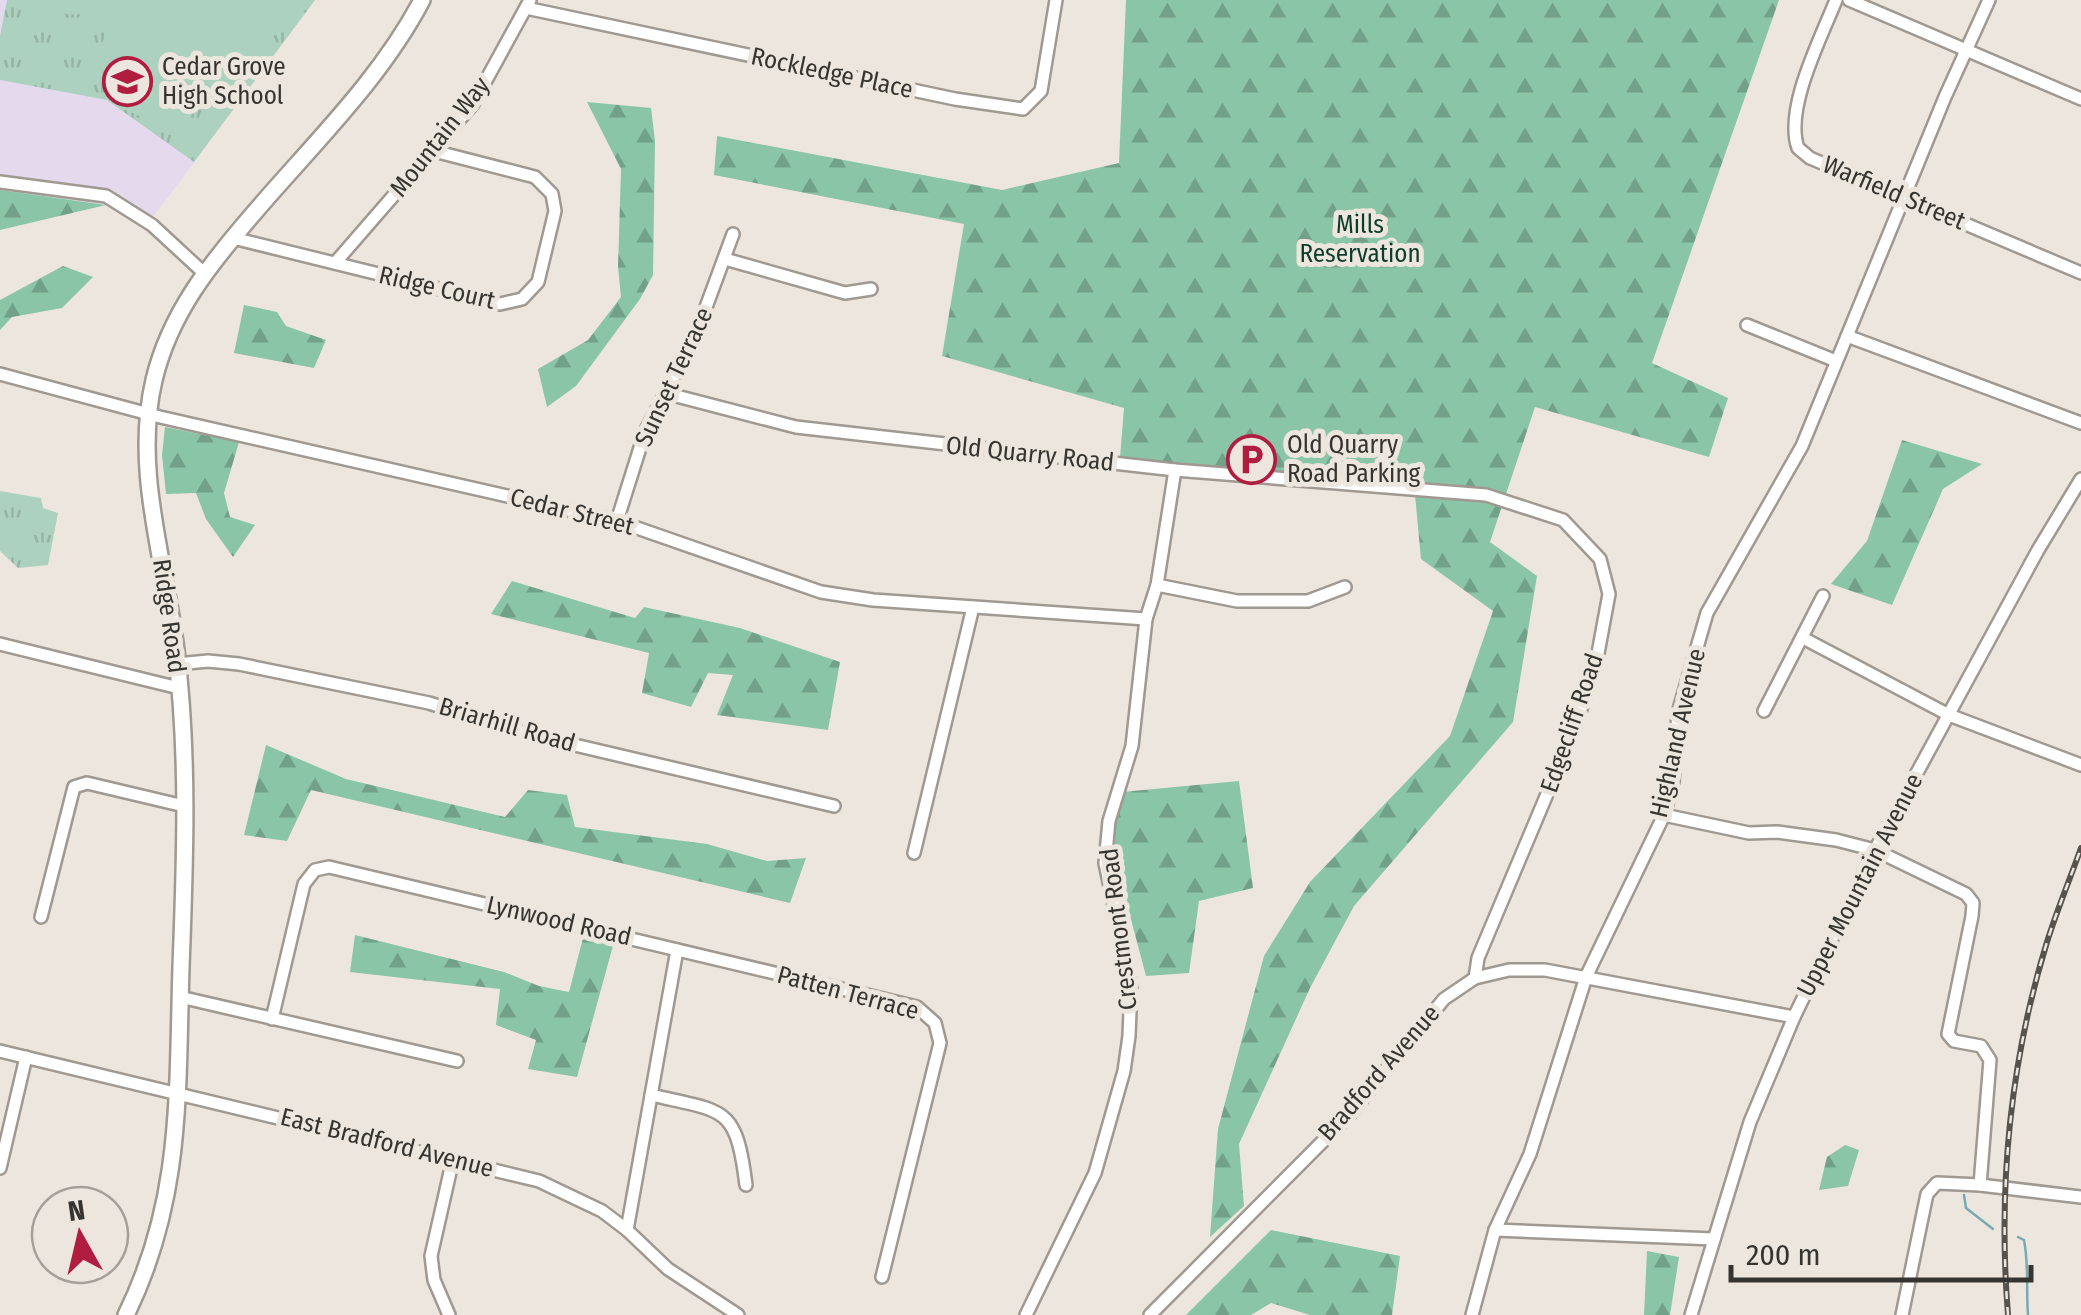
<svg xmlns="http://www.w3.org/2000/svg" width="2081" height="1315" font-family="'Fira Sans Condensed',sans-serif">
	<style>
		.education { fill: #e4d9ed }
		.grass { fill: url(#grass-tufts) }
		.forest { fill: url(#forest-firs) }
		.pitch { fill: #add1bf }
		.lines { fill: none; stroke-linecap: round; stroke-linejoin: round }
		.stream { stroke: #79aab4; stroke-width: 2.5 }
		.minor-casing { stroke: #9f9991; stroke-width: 16 }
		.major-casing { stroke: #9f9991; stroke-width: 20 }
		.minor { stroke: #fff; stroke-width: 11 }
		.major { stroke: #fff; stroke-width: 15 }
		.rail-casing { stroke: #56534e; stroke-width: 6 }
		.rail { stroke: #ede6de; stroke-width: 2.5; stroke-dasharray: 8; stroke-linecap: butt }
		.labels { text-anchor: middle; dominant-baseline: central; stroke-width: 10; stroke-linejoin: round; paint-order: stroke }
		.poi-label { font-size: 25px; fill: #363430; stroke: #ede6de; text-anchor: start }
		.street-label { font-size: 25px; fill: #363430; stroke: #ede6de }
		.park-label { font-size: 25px; fill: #093c29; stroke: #ede6de }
	</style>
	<defs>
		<pattern id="grass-tufts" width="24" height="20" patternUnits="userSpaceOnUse" patternTransform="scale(2.5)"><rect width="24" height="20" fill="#add1bf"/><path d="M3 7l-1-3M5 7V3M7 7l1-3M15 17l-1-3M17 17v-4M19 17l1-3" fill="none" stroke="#95b4a4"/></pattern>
		<pattern id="forest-firs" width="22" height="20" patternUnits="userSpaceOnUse" patternTransform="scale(2.5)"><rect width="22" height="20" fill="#8ac5a8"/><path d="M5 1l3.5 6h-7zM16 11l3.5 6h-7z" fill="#72a189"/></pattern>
	</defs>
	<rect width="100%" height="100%" fill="#ede6de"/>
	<!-- education -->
	<polygon class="education" points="0,0 315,0 154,216 106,205 0,190"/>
	<!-- grass -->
	<g class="grass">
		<polygon points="7,0 315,0 194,162 107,100 0,80 0,36"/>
		<polygon points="0,491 41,498 43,508 58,513 48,565 18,568 0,551"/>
	</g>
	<!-- forest -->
	<g class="forest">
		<polygon points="1126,0 1779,0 1652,363 1728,398 1709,457 1535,407 1490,542 1537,576 1513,722 1354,906 1310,988 1239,1144 1244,1206 1210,1237 1218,1129 1264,956 1310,882 1450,736 1493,611 1421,559 1414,484 1120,458 1124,408 942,356 964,224 714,175 717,136 1002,190 1119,163"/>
		<polygon points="587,102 651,108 655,141 653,275 640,299 576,386 547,407 538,369 588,340 621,297 618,267 621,169"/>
		<polygon points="0,190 106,205 0,230"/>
		<polygon points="63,266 93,277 62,308 12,317 0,330 0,300"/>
		<polygon points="244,305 277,312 286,326 326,340 314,368 234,353"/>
		<polygon points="165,427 239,442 224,493 230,517 255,525 233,557 206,519 196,493 166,494 162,455"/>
		<polygon points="1902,440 1982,464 1943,489 1892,605 1831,584 1867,541"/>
		<polygon points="512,581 635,618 644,607 740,628 840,662 828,730 717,715 733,675 708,673 691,707 642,693 649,653 491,614"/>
		<polygon points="266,745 346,779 505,817 528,790 567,795 575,827 707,844 767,861 806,858 790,903 311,790 287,841 244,835"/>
		<polygon points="1239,781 1253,888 1199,901 1189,973 1146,976 1111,844 1122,792"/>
		<polygon points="355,935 504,972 539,986 569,992 583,938 614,942 577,1077 528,1069 536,1040 496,1025 500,989 350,972"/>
		<polygon points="1845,1145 1859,1150 1848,1186 1819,1190 1827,1157"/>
		<polygon points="1271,1230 1400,1256 1392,1315 1310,1315 1271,1303 1251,1315 1186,1315"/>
		<polygon points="1647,1251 1679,1257 1670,1315 1644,1315"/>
	</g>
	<!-- pitch -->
	<g class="pitch">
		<path d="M16,0h107c-35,23 -70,15 -107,0z"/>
		<path d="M133,0h149l-106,135 -10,-8 6,-9c-42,8 -83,-27 -71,-71 5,-18 20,-33 32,-47z"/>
	</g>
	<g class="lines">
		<!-- stream -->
		<g class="stream">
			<polyline points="1964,1195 1966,1208 1993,1229"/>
			<path d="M2018,1237l6,3c5,25 2,50 4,75"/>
		</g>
		<defs>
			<g id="minor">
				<path d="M1836,0c-15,38 -52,109 -38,148l12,10 271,115"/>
				<polyline points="1849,0 2081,99"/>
				<polyline points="526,8 955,99 1023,109 1041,91 1056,0"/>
				<polyline points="0,182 106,196 152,225 204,273"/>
				<polyline points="233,238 500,304 522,299 538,282 555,211 552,194 535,177 434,151"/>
				<polyline points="725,259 845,293 871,289"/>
				<polyline points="335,263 473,104 530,0"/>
				<polyline points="1747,325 1836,361"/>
				<polyline points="1847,336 2081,423"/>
				<polyline points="0,374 160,417 617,521 821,592 873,600 1146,619"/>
				<polyline points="665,393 796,427 1175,470 1486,495 1563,520 1600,559 1609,594 1596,664 1574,730 1478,958 1475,978"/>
				<polyline points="617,521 645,432 695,337 733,234"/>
				<polyline points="1157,585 1237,601 1308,601 1345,587"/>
				<polyline points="1803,638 1949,715 2081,765"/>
				<polyline points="0,644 179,688"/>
				<polyline points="177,664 208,661 239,664 429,703 528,734 834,806"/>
				<polyline points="1764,711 1823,596"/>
				<polyline points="1664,815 1749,833 1777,832 1836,840 1875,850 1966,894 1973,903 1972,916 1948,1034 1954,1041 1981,1046 1990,1060 1980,1185"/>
				<polyline points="914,853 973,607"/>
				<polyline points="41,917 74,787 87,783 184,806"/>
				<polyline points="180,997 457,1061"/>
				<polyline points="272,1019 304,884 315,870 329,867 917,1007 935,1023 940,1043 882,1277"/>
				<polyline points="0,1051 539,1181 602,1211 627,1230 668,1269 738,1315"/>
				<path d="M651,1095c74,17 85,10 95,90"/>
				<polyline points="0,1168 26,1057"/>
				<polyline points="627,1230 677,950"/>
				<polyline points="1495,1230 1714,1239"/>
				<polyline points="449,1315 434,1280 431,1256 453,1159"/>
				<polyline points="1026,1315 1095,1173 1124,1071 1129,1036 1131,986 1105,863 1109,821 1132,746 1146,619 1157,585 1175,470"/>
				<polyline points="1150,1315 1351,1113 1444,999 1475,978 1509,970 1545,970 1794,1017"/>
				<polyline points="1472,1315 1495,1230 1530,1154 1586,977 1664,815 1673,782 1678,713 1707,613 1802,446 1945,97 1989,0"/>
				<polyline points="1691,1315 1750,1122 1794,1017 1875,850 2038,550 2081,479"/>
				<polyline points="1902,1315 1927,1194 1937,1183 1980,1185 2081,1197"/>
			</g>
			<path id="major" d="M126,1315c57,-116 51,-222 55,-348 4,-105 8,-212 -5,-317 -11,-90 -43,-180 -22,-270 16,-67 56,-116 100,-167 58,-68 126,-133 168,-213"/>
		</defs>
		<!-- minor casing -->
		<use href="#minor" class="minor-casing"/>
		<!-- major casing -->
		<use href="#major" class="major-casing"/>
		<!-- minor -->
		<use href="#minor" class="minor"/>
		<!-- major -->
		<use href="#major" class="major"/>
		<defs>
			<path id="rail" d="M2008,1315c-10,-125 2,-253 39,-373 10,-32 23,-63 34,-94"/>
		</defs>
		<!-- rail casing -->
		<use href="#rail" class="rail-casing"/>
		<!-- rail -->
		<use href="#rail" class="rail"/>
	</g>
	<!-- icons -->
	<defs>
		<symbol id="school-ring" viewBox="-11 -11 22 22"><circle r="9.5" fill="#ede6de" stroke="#b01d41" stroke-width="1.5"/><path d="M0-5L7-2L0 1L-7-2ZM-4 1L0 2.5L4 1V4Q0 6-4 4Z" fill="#b01d41"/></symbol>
		<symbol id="parking-ring" viewBox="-11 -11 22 22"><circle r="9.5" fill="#ede6de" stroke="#b01d41" stroke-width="1.5"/><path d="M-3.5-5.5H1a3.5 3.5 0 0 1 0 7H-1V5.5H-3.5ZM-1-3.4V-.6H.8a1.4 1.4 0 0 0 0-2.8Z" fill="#b01d41"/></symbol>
	</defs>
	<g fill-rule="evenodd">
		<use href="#school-ring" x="100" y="54" width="55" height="55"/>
		<use href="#parking-ring" x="1224" y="432" width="55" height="55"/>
	</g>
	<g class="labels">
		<!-- poi labels -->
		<g class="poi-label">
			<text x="162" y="67">Cedar Grove<tspan x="162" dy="29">High School</tspan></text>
			<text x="1287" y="445">Old Quarry<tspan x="1287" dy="29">Road Parking</tspan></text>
		</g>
		<!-- street labels -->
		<g class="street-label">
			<text transform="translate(832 73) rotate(12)">Rockledge Place</text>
			<text transform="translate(440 137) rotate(-52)">Mountain Way</text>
			<text transform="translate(1894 193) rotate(23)">Warfield Street</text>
			<text transform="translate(437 288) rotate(13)">Ridge Court</text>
			<text transform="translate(674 377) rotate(-65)">Sunset Terrace</text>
			<text transform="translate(1030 454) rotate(6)">Old Quarry Road</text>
			<text transform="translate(572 512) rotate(14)">Cedar Street</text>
			<text transform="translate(169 616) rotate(82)">Ridge Road</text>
			<text transform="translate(1572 723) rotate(-71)">Edgecliff Road</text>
			<text transform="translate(507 725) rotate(16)">Briarhill Road</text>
			<text transform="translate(1678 733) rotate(-77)">Highland Avenue</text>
			<text transform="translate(1860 885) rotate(-63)">Upper Mountain Avenue</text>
			<text transform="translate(559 921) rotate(13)">Lynwood Road</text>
			<text transform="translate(1119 929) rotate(-97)">Crestmont Road</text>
			<text transform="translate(848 993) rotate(15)">Patten Terrace</text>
			<text transform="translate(1379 1073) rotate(-49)">Bradford Avenue</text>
			<text transform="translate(387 1143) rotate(14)">East Bradford Avenue</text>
		</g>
		<!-- park labels -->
		<g class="park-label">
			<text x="1360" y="225">Mills<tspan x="1360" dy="29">Reservation</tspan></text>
		</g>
	</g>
	<!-- north arrow -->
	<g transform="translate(80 1235) rotate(352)"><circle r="48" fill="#ede6de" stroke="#a49f98" stroke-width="2.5"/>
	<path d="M0-8L18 38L0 25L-18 38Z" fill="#b01d41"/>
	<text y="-15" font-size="28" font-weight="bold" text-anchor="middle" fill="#363430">N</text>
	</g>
	<!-- scale -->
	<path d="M1731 1265v15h300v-15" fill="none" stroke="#363430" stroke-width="5"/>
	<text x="1746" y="1265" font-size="30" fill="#363430" stroke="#ede6de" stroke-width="8" paint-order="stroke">200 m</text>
</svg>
